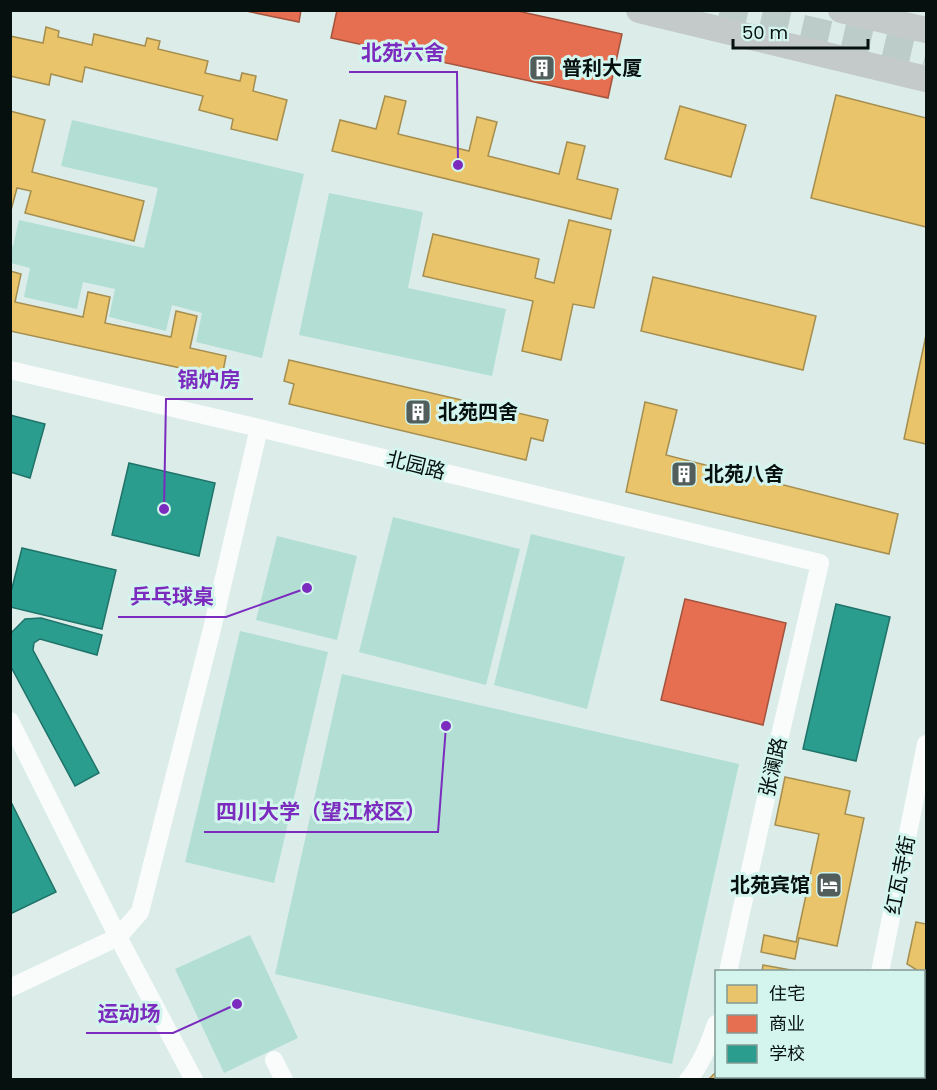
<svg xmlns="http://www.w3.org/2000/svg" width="937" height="1090" font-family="Poppins,'Noto Sans SC',sans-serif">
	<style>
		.green { fill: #b2ded4 }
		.homes { fill: #e9c46a; stroke: #a58e4f; stroke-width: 1.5 }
		.shops { fill: #e76f51; stroke: #a4533d; stroke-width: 1.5 }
		.schools { fill: #2a9d8f; stroke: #1f7369; stroke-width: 1.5 }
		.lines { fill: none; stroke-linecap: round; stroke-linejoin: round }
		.primary-tunnel { stroke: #bcccc8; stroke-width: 28; stroke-dasharray: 28 14; stroke-linecap: butt }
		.street { stroke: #fafcfc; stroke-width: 18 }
		.secondary { stroke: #c3cac9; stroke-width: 26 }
		.labels { text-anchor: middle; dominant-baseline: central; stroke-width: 6; stroke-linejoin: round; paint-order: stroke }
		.poi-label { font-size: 20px; font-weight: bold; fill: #06110f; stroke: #d4f5ed; text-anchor: start }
		.street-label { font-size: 20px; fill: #06110f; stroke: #d4f5ed }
		.leader { fill: none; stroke: #7b2cbf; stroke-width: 2 }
		.callout-dot { fill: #7b2cbf; stroke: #d4f5ed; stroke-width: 2 }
		.callout-label { font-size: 21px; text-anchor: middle; font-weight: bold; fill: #7b2cbf; stroke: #d4f5ed; stroke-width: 6; stroke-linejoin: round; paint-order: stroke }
	</style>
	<rect width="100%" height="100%" fill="#dcede9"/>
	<!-- green -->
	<g class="green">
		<polygon points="72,120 304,174 262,358 196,342 202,313 172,305 166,331 109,317 115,289 83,282 77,309 24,297 30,268 11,263 11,246 13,246 19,220 144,248 158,188 61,166"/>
		<polygon points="329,193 423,212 408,288 506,309 492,376 299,335"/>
		<polygon points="393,517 520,549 486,685 359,652"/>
		<polygon points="531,534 625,557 587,709 494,685"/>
		<polygon points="277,536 357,556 337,640 256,620"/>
		<polygon points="240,631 328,652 274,883 185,862"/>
		<polygon points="342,674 739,764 672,1064 275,974"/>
		<polygon points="250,935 298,1038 224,1073 175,969"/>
	</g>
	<!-- homes -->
	<g class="homes">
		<polygon points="46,27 59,31 58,37 92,45 94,34 145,46 147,38 160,41 158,49 208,61 205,73 240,81 242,73 256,76 253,91 287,100 277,140 231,129 233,119 199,110 203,96 85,67 82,82 51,74 49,85 10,76 10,36 43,43"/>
		<polygon points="836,95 926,118 926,227 811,198"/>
		<polygon points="385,96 406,101 398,134 469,151 477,117 497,122 488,156 559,174 567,142 585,146 577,179 618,189 611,219 332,151 340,120 376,129"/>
		<polygon points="680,106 746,125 731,177 665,159"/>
		<polygon points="10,111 45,120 32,172 144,201 134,241 25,213 31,191 17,188 10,214"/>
		<polygon points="569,220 611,230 594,308 573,304 561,360 522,351 533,301 423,276 433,234 539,259 535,278 554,283"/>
		<polygon points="10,271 21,274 15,302 83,317 88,292 110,297 105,323 171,337 176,311 197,316 190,348 226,356 222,377 10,331"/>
		<polygon points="653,277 816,316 803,370 641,331"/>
		<polygon points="926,335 926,444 904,439"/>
		<polygon points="289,360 548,420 543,441 531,438 526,460 289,404 294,384 284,381"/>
		<polygon points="645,402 677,410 666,455 898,514 889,554 626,492"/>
		<polygon points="785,777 850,791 845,814 864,818 837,946 799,938 795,959 761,952 764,935 796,942 819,834 775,825"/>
		<polygon points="916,922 926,924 926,975 924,973 924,972 920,972 907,964"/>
		<polygon points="763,965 802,972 762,972"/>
		<polygon points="716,1072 716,1076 783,1076 779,1080 708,1080"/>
	</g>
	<!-- shops -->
	<g class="shops">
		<polygon points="241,10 301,10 299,22"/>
		<polygon points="337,10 513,10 622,34 608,98 331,38"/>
		<polygon points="685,599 786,623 763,725 661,700"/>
	</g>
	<!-- schools -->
	<g class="schools">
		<polygon points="10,415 45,424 30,478 10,472"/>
		<polygon points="129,463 215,483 199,556 112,535"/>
		<polygon points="22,548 116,570 102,629 10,607 10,596"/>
		<polygon points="836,604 890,617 856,761 803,749"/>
		<polygon points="41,618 102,635 97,655 40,639 34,643 33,650 99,773 75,786 10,665 11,633 25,619"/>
		<polygon points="10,800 56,892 10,914"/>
	</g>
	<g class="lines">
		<!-- primary-tunnel -->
		<polyline class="primary-tunnel" points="720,10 926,57"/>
		<!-- street -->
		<g class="street">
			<polyline points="10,370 259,428 820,563 773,766 728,972"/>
			<polyline points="10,721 118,937 194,1080"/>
			<polyline points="880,972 926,744"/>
			<polyline points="10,988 118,937 140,912 212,629 259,428"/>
			<polyline points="924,1032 926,1030"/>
			<polyline points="274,1060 284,1080"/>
			<path d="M688,1080c14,-17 21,-36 28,-56"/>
			<polyline points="852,1080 857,1076"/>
		</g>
		<!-- secondary -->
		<g class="secondary">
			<polyline points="639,10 926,79"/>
			<polyline points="841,10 926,30"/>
		</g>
	</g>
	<!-- icons -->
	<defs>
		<symbol id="building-square" viewBox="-11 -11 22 22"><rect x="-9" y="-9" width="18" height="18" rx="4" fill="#515e5b" stroke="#d4f5ed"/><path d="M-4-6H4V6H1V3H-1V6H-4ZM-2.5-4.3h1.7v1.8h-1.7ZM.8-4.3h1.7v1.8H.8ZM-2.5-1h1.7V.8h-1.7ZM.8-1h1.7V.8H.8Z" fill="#fff"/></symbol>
		<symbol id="hotel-square" viewBox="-11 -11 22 22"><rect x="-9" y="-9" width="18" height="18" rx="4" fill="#515e5b" stroke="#d4f5ed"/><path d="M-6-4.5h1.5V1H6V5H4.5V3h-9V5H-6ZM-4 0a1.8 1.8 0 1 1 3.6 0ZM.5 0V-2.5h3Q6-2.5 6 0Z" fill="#fff"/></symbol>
	</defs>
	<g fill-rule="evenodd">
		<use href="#building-square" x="527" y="53" width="30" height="30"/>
		<use href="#building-square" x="403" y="397" width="30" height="30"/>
		<use href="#building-square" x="669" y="459" width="30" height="30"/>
		<use href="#hotel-square" x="814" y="870" width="30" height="30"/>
	</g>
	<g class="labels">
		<!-- poi labels -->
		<g class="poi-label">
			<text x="562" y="68">普利大厦</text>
			<text x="438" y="412">北苑四舍</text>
			<text x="704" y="474">北苑八舍</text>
			<text x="810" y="885" text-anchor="end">北苑宾馆</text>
		</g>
		<!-- street labels -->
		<g class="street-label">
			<text transform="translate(416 465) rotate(14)">北园路</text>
			<text transform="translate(773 767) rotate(-77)">张澜路</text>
			<text transform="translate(900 875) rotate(-79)">红瓦寺街</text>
		</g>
	</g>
	<!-- callouts -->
	<path class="leader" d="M458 165L457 72H349M164 509L166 399H253M307 588L226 617H118M446 726L438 832H204M237 1004L173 1033H86"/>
	<g class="callout-dot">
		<circle cx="458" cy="165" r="6"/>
		<circle cx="164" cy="509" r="6"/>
		<circle cx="307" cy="588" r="6"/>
		<circle cx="446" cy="726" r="6"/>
		<circle cx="237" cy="1004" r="6"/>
	</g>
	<g class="callout-label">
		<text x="403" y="60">北苑六舍</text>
		<text x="209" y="387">锅炉房</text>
		<text x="172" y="604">乒乓球桌</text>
		<text x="321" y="819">四川大学（望江校区）</text>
		<text x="129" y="1021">运动场</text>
	</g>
	<!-- border -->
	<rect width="937" height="1090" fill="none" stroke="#06110f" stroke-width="24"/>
	<!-- legend -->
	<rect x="715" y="970" width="210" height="108" fill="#d4f5ed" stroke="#829a94" stroke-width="1.5"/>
	<rect x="727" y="985" width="30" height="18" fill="#e9c46a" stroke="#829a94" stroke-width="1.5"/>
	<text x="769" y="1000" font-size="18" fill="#06110f">住宅</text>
	<rect x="727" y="1015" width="30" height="18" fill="#e76f51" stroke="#829a94" stroke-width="1.5"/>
	<text x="769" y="1030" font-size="18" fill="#06110f">商业</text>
	<rect x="727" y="1045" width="30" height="18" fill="#2a9d8f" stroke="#829a94" stroke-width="1.5"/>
	<text x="769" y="1060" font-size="18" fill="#06110f">学校</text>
	<!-- scale -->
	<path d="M733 39v9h135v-9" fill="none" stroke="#06110f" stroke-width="3"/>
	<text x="742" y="39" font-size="18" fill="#06110f" stroke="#d4f5ed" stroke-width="4.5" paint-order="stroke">50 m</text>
</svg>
